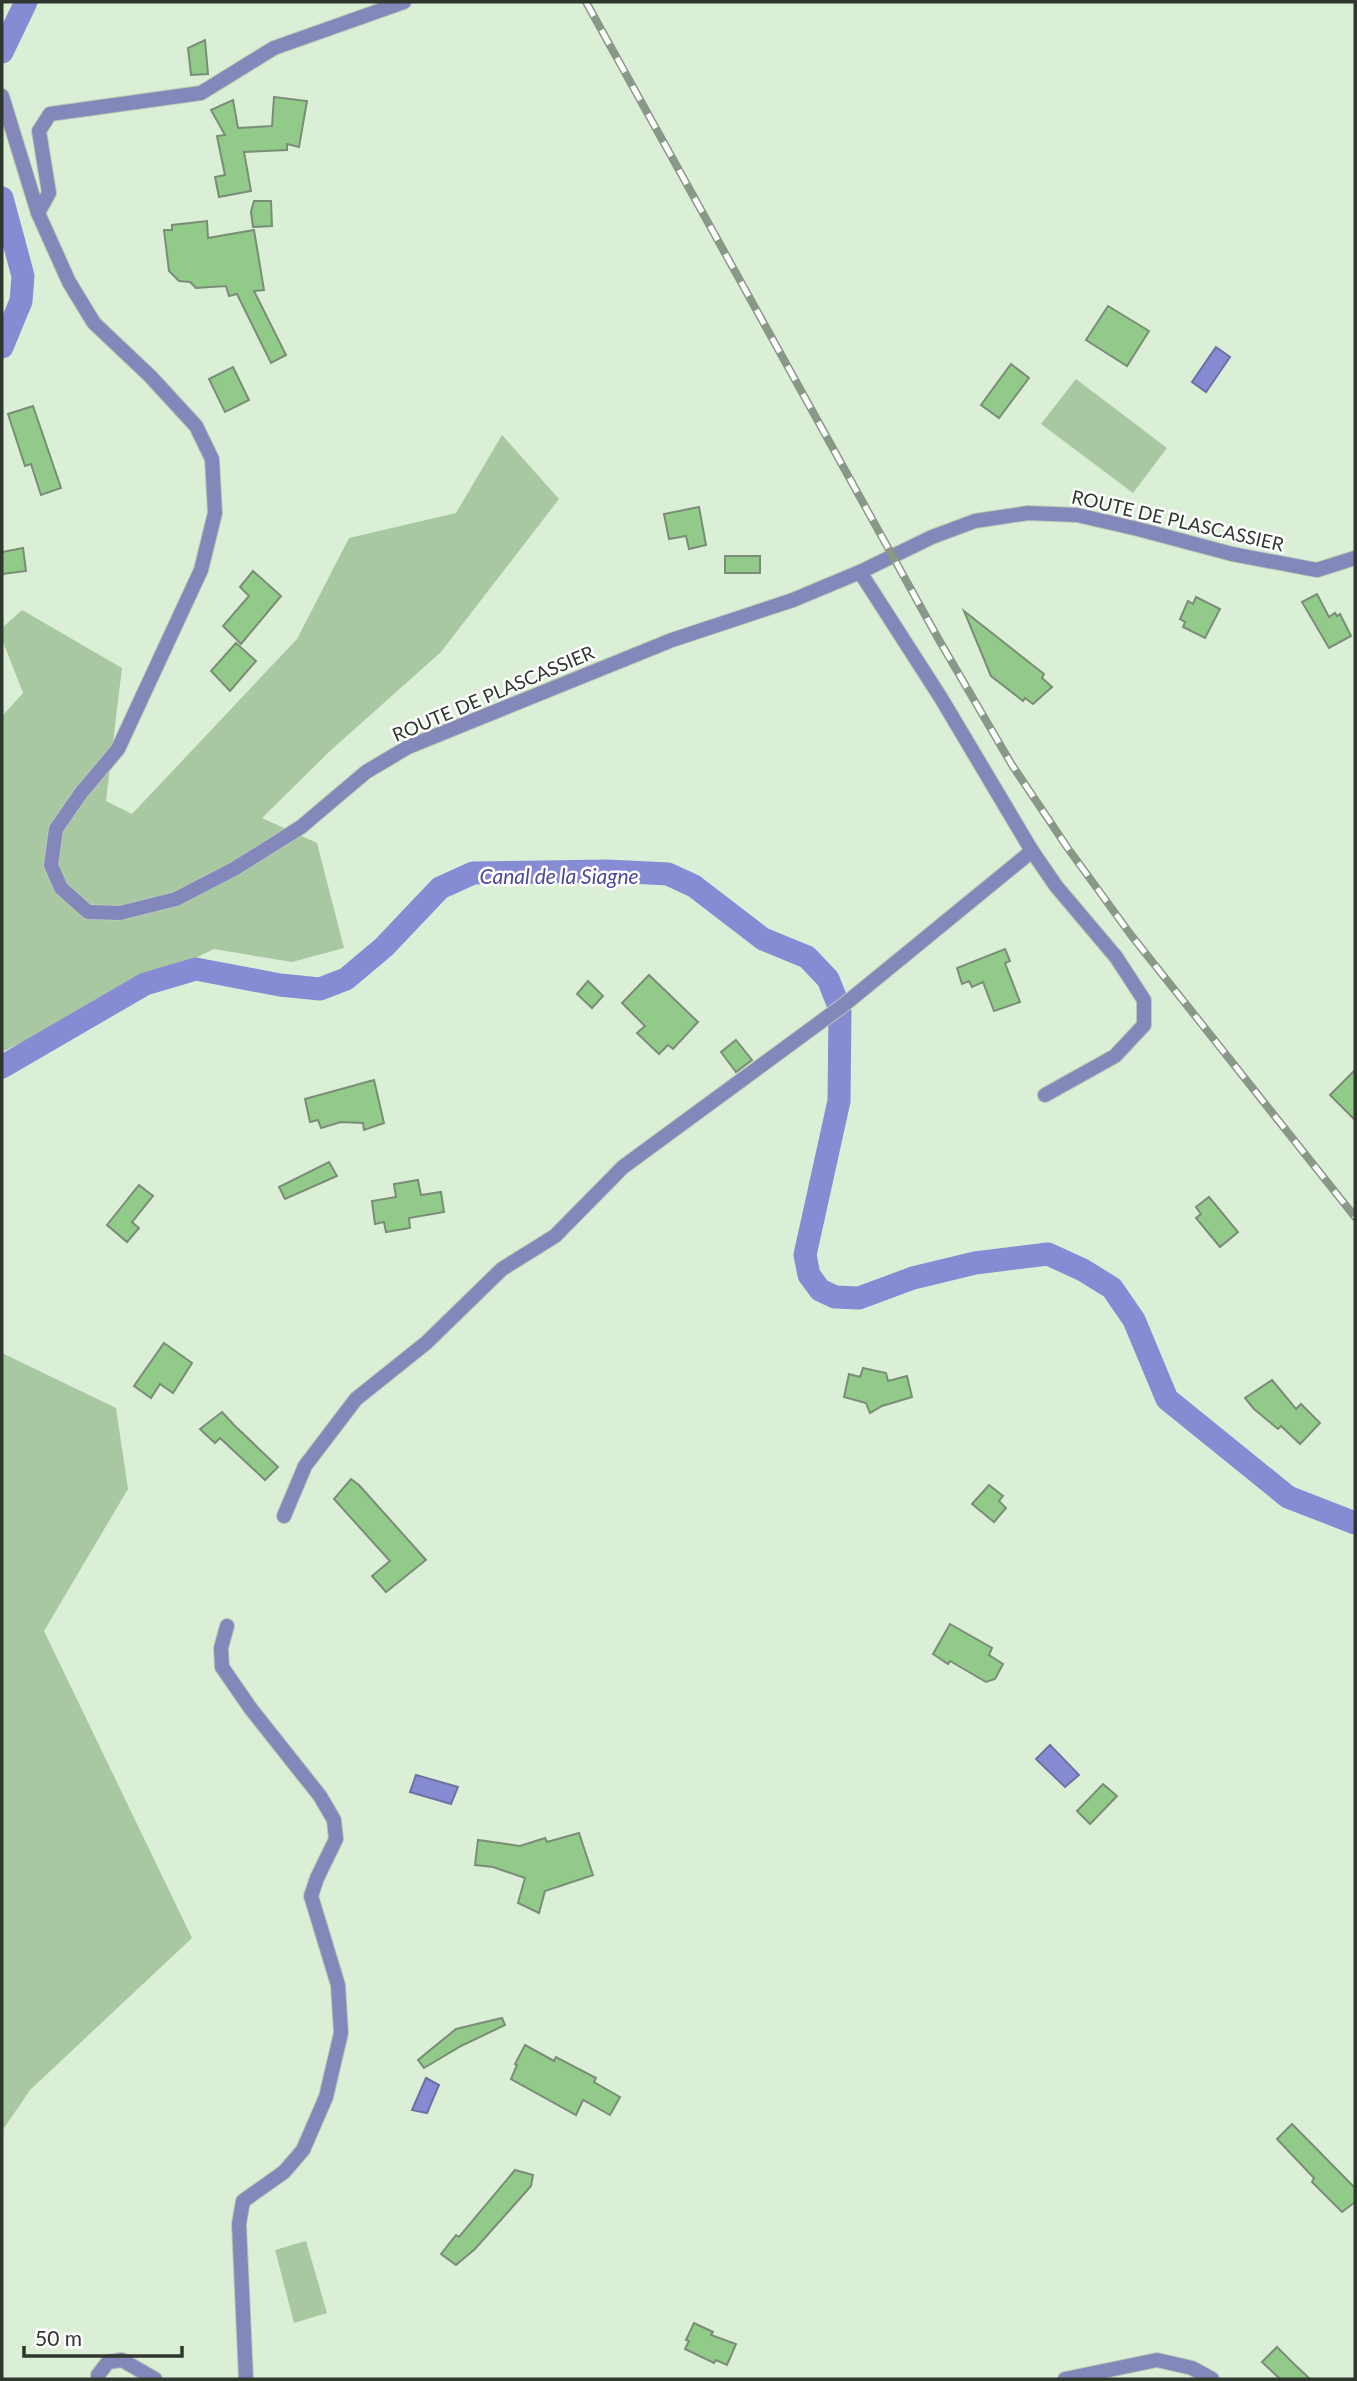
<svg xmlns="http://www.w3.org/2000/svg" width="1357" height="2381" font-family="Lato,sans-serif">
	<style>
		.green { fill: #a7c8a1 }
		.water { fill: #878bd3; stroke: #6d72a2; stroke-width: 2 }
		.lines { fill: none; stroke-linecap: round; stroke-linejoin: round }
		.canal { stroke: #878bd3; stroke-width: 23 }
		.building { fill: #92ca8a; stroke: #7a8d77; stroke-width: 2 }
		.minor-casing { stroke: #b9cab5; stroke-width: 16 }
		.tertiary-casing { stroke: #b9cab5; stroke-width: 16 }
		.minor { stroke: #8387b9; stroke-width: 14 }
		.tertiary { stroke: #8387b9; stroke-width: 14 }
		.rail-casing { stroke: #8a9888; stroke-width: 8 }
		.rail { stroke: #fff; stroke-width: 5; stroke-dasharray: 16; stroke-linecap: butt }
		.labels { text-anchor: middle; dominant-baseline: central; stroke-width: 5; stroke-linejoin: round; paint-order: stroke }
		.street-label { font-size: 19px; fill: #2f372e; stroke: #fff }
		.water-label { font-size: 21px; font-style: italic; fill: #4a479d; stroke: #fff }
	</style>
	<rect width="100%" height="100%" fill="#dbefd7"/>
	<!-- green -->
	<g class="green">
		<polygon points="1076,379 1167,448 1133,493 1041,424"/>
		<polygon points="502,435 559,499 441,652 330,751 262,818 317,843 344,948 292,962 214,949 2,1052 2,716 23,693 2,639 2,628 22,610 122,668 106,801 132,814 297,639 349,538 456,513"/>
		<polygon points="2,1353 116,1408 128,1489 44,1631 192,1938 30,2090 2,2131"/>
		<polygon points="306,2241 327,2313 294,2323 275,2250"/>
	</g>
	<!-- water -->
	<g class="water">
		<polygon points="1216,347 1230,357 1206,392 1192,382"/>
		<polygon points="1050,1745 1079,1775 1065,1787 1036,1759"/>
		<polygon points="416,1775 458,1787 451,1804 410,1792"/>
		<polygon points="426,2078 439,2085 427,2113 412,2110"/>
	</g>
	<g class="lines">
		<!-- canal -->
		<g class="canal">
			<polyline points="2,52 26,2"/>
			<polyline points="2,198 23,276 21,301 2,347"/>
			<polyline points="840,1012 839,1101 805,1255 809,1275 820,1290 835,1297 859,1298 913,1278 975,1263 1048,1254 1083,1270 1112,1288 1134,1320 1167,1399 1288,1497 1355,1523"/>
			<polyline points="2,1067 145,984 196,969 280,985 320,989 346,979 384,947 440,888 473,873 608,871 668,874 694,886 763,939 807,957 828,979 838,1004"/>
		</g>
	</g>
	<!-- building -->
	<g class="building">
		<polygon points="205,40 208,74 191,75 188,48"/>
		<polygon points="274,97 307,101 299,147 287,144 287,150 244,152 251,191 219,197 215,177 225,175 217,136 225,135 211,110 233,100 238,128 272,126"/>
		<polygon points="254,201 271,201 272,226 253,227 251,212"/>
		<polygon points="207,221 208,238 254,230 264,290 254,291 286,355 271,363 237,294 229,296 226,286 196,288 190,282 179,281 169,271 164,230 172,230 172,225"/>
		<polygon points="1108,306 1149,331 1127,366 1086,340"/>
		<polygon points="1011,364 1029,378 999,418 981,405"/>
		<polygon points="233,367 249,400 225,412 209,379"/>
		<polygon points="33,406 61,488 41,495 31,464 25,466 8,414"/>
		<polygon points="699,507 706,545 689,549 686,536 669,539 664,514"/>
		<polygon points="23,548 26,571 2,574 2,552"/>
		<rect x="725" y="556" width="35" height="17"/>
		<polygon points="253,571 281,596 241,644 223,626 249,596 240,587"/>
		<polygon points="1317,594 1329,617 1335,613 1337,616 1340,614 1351,636 1329,648 1302,602"/>
		<polygon points="1196,597 1220,609 1205,638 1183,627 1185,622 1180,619 1188,601 1193,604"/>
		<polygon points="964,611 1044,674 1042,678 1052,687 1033,704 1025,698 1023,701 991,676"/>
		<polygon points="236,643 256,661 230,691 211,671"/>
		<polygon points="1005,949 1010,961 1005,963 1020,1002 994,1011 983,982 972,987 969,981 962,984 957,968"/>
		<polygon points="649,975 698,1022 673,1049 668,1045 659,1054 637,1033 645,1026 622,1003"/>
		<polygon points="588,981 603,996 592,1008 577,994"/>
		<polygon points="736,1040 752,1060 736,1072 721,1052"/>
		<polygon points="1355,1070 1355,1120 1330,1095"/>
		<polygon points="374,1080 384,1123 364,1130 363,1123 341,1122 321,1128 318,1120 310,1122 305,1099"/>
		<polygon points="329,1162 337,1176 285,1199 279,1187"/>
		<polygon points="418,1180 421,1195 441,1192 444,1212 409,1218 410,1228 386,1232 384,1222 375,1224 372,1201 396,1197 394,1184"/>
		<polygon points="139,1185 153,1196 132,1222 139,1228 127,1242 107,1225"/>
		<polygon points="1209,1197 1238,1232 1220,1247 1196,1218 1201,1214 1196,1207"/>
		<polygon points="164,1343 192,1363 173,1393 160,1384 151,1398 134,1386"/>
		<polygon points="863,1368 886,1373 888,1381 907,1376 912,1397 882,1406 870,1413 866,1403 844,1397 849,1374 860,1377"/>
		<polygon points="1272,1380 1296,1409 1301,1404 1320,1423 1300,1444 1281,1426 1278,1429 1254,1409 1245,1398"/>
		<polygon points="222,1412 234,1425 278,1467 265,1480 220,1438 215,1443 200,1429"/>
		<polygon points="351,1479 359,1485 426,1560 386,1592 372,1576 390,1561 334,1499"/>
		<polygon points="989,1485 1003,1496 999,1501 1006,1508 994,1522 972,1504"/>
		<polygon points="950,1624 992,1648 989,1655 1003,1664 995,1679 986,1682 950,1661 948,1664 933,1654"/>
		<polygon points="1103,1784 1117,1796 1090,1824 1077,1811"/>
		<polygon points="579,1833 593,1875 545,1891 539,1913 518,1903 525,1878 493,1867 475,1865 478,1840 520,1846 545,1838 547,1842"/>
		<polygon points="502,2018 505,2025 461,2046 424,2068 418,2060 456,2029"/>
		<polygon points="525,2045 554,2061 556,2057 596,2078 594,2082 620,2097 610,2115 583,2100 576,2115 511,2079 517,2065 515,2064"/>
		<polygon points="1292,2124 1355,2188 1355,2202 1342,2212 1312,2182 1314,2178 1277,2139"/>
		<polygon points="515,2170 533,2175 531,2186 475,2249 456,2265 441,2254 456,2235 459,2237"/>
		<polygon points="694,2323 713,2332 711,2335 736,2344 727,2365 716,2360 714,2363 685,2349 689,2341 686,2340"/>
		<polygon points="1277,2347 1294,2364 1310,2379 1280,2379 1262,2362"/>
	</g>
	<g class="lines">
		<defs>
			<g id="minor">
				<polyline points="38,213 49,193 39,131 50,114 201,93 274,48 404,2"/>
				<polyline points="860,572 941,698 1032,851 1056,886 1116,957 1144,1000 1144,1025 1115,1056 1045,1095"/>
				<polyline points="284,1516 305,1466 356,1399 426,1343 502,1269 555,1236 623,1167 845,1004 1032,851"/>
				<polyline points="227,1626 221,1648 222,1667 251,1709 320,1796 334,1820 336,1839 317,1878 311,1896 338,1985 341,2033 326,2097 303,2150 284,2172 243,2201 239,2224 246,2379"/>
				<polyline points="98,2379 98,2375 108,2362 122,2360 155,2379"/>
				<polyline points="1065,2379 1157,2360 1192,2368 1212,2379"/>
			</g>
			<polyline id="tertiary" points="2,96 38,213 69,282 94,323 150,376 196,426 212,459 215,513 201,570 118,749 81,793 56,829 51,865 61,888 88,912 120,913 176,899 234,869 301,827 366,772 408,747 672,640 793,600 860,572 932,537 975,521 1028,513 1077,515 1138,529 1232,554 1317,570 1355,558"/>
		</defs>
		<!-- minor casing -->
		<use href="#minor" class="minor-casing"/>
		<!-- tertiary casing -->
		<use href="#tertiary" class="tertiary-casing"/>
		<!-- minor -->
		<use href="#minor" class="minor"/>
		<!-- tertiary -->
		<use href="#tertiary" class="tertiary"/>
		<defs>
			<polyline id="rail" points="586,2 939,640 1012,765 1067,847 1131,935 1355,1217"/>
		</defs>
		<!-- rail casing -->
		<use href="#rail" class="rail-casing"/>
		<!-- rail -->
		<use href="#rail" class="rail"/>
	</g>
	<g class="labels">
		<!-- street labels -->
		<g class="street-label">
			<text transform="translate(1178 520) rotate(13)">ROUTE DE PLASCASSIER</text>
			<text transform="translate(493 693) rotate(-23)">ROUTE DE PLASCASSIER</text>
		</g>
		<!-- water labels -->
		<g class="water-label">
			<text x="559" y="875">Canal de la Siagne</text>
		</g>
	</g>
	<!-- border -->
	<rect width="1357" height="2381" fill="none" stroke="#2f372e" stroke-width="7"/>
	<!-- scale -->
	<path d="M24 2346v10h158v-10" fill="none" stroke="#2f372e" stroke-width="3.5"/>
	<text x="35" y="2346" font-size="21" fill="#2f372e" stroke="#ffffff" stroke-width="5" paint-order="stroke">50 m</text>
</svg>
